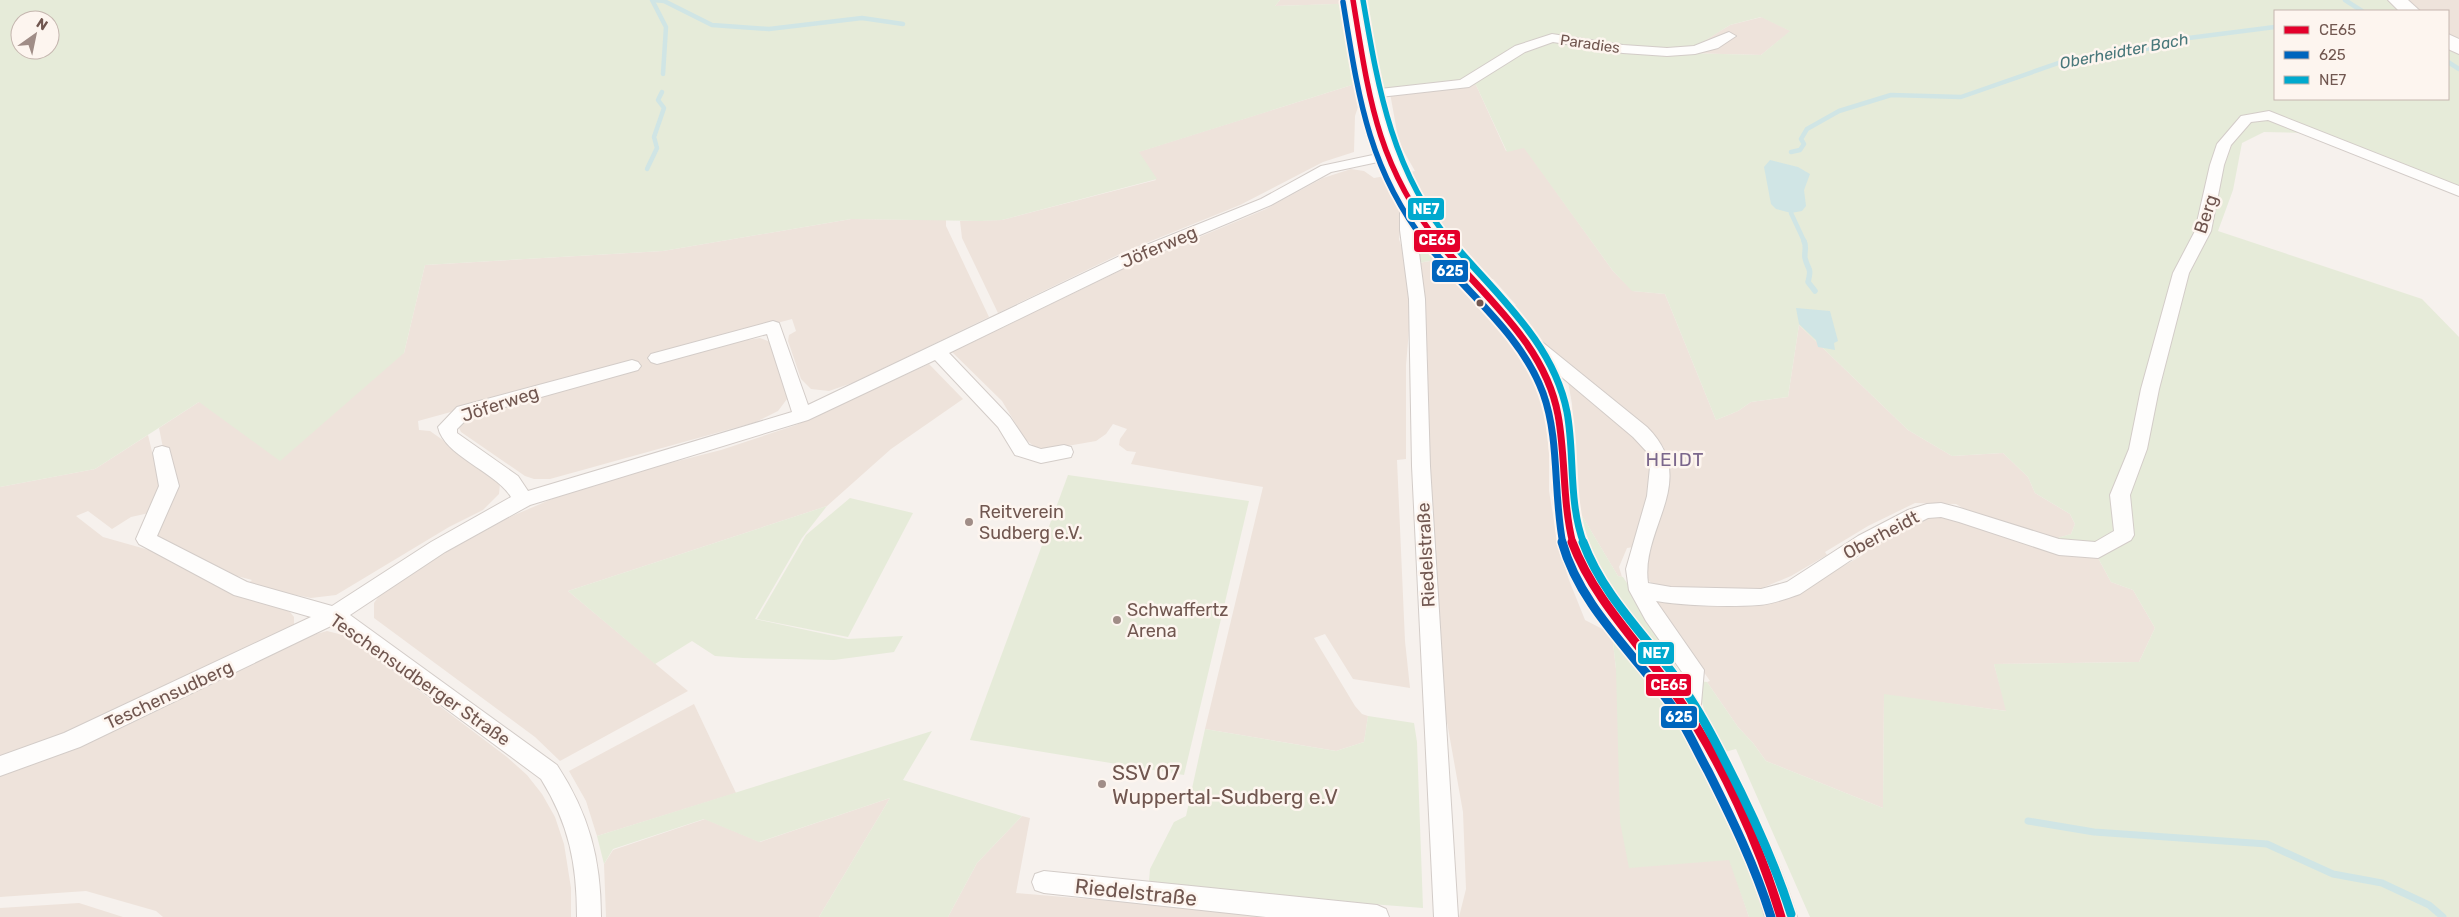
<svg xmlns="http://www.w3.org/2000/svg" width="2459" height="917" font-family="Rubik,sans-serif">
	<style>
		.residential { fill: #eee3db }
		.green { fill: #e6ebd9; fill-rule: evenodd }
		.water { fill: #d0e5e5 }
		.lines { fill: none; stroke-linecap: round; stroke-linejoin: round }
		.stream-far2 { stroke: #d0e5e5; stroke-width: 4.5 }
		.stream-far1 { stroke: #d0e5e5; stroke-width: 5.5 }
		.stream { stroke: #d0e5e5; stroke-width: 7 }
		.minor-casing { stroke: #d3ccc8; stroke-width: 2 }
		.tertiary-casing { stroke: #d3ccc8; stroke-width: 2 }
		.secondary-casing { stroke: #d5cdca; stroke-width: 2 }
		.minor { fill: #fefdfc; fill-rule: evenodd }
		.tertiary { fill: #fefdfc; fill-rule: evenodd }
		.secondary { fill: #fefdfc; fill-rule: evenodd }
		.bus-1-far2-casing { stroke: #fdf5ef; stroke-width: 9 }
		.bus-1-far1-casing { stroke: #fdf5ef; stroke-width: 11 }
		.bus-1-casing { stroke: #fdf5ef; stroke-width: 12 }
		.bus-2-far2-casing { stroke: #fdf5ef; stroke-width: 9 }
		.bus-2-far1-casing { stroke: #fdf5ef; stroke-width: 11 }
		.bus-2-casing { stroke: #fdf5ef; stroke-width: 12 }
		.bus-3-far2-casing { stroke: #fdf5ef; stroke-width: 9 }
		.bus-3-far1-casing { stroke: #fdf5ef; stroke-width: 11 }
		.bus-3-casing { stroke: #fdf5ef; stroke-width: 12 }
		.bus-1-far2 { stroke: #e4002b; stroke-width: 5.5 }
		.bus-1-far1 { stroke: #e4002b; stroke-width: 7 }
		.bus-1 { stroke: #e4002b; stroke-width: 9 }
		.bus-2-far2 { stroke: #0065bd; stroke-width: 5.5 }
		.bus-2-far1 { stroke: #0065bd; stroke-width: 7 }
		.bus-2 { stroke: #0065bd; stroke-width: 9 }
		.bus-3-far2 { stroke: #00a9ce; stroke-width: 5.5 }
		.bus-3-far1 { stroke: #00a9ce; stroke-width: 7 }
		.bus-3 { stroke: #00a9ce; stroke-width: 9 }
		.bus-dot { fill: #715750; stroke: #fdf5ef; stroke-width: 2 }
		.poi-dot { fill: #a08d87; stroke: #fdf5ef; stroke-width: 2 }
		.labels { text-anchor: middle; dominant-baseline: central; stroke-width: 5; stroke-linejoin: round; paint-order: stroke }
		.far-street-label { font-size: 15px; fill: #715750; stroke: #fdf5ef }
		.far-water-label { font-size: 16px; font-style: italic; fill: #49787b; stroke: #fdf5ef }
		.street-label { font-size: 18px; fill: #715750; stroke: #fdf5ef }
		.poi-label { font-size: 18px; fill: #715750; stroke: #fdf5ef; text-anchor: start }
		.neighbourhood-label { font-size: 19px; letter-spacing: 1px; fill: #7b678c; stroke: #fdf5ef }
		.near-poi-label { font-size: 21px; fill: #715750; stroke: #fdf5ef; text-anchor: start }
		.near-street-label { font-size: 21px; fill: #715750; stroke: #fdf5ef }
		.line-badge { stroke: #fdf5ef; stroke-width: 2 }
		.badge-label { font-size: 14px; text-anchor: middle; font-weight: bold; fill: #fff }
	</style>
	<rect width="100%" height="100%" fill="#f6f1ed"/>
	<!-- residential -->
	<g class="residential">
		<polygon points="1280,0 1339,0 1340,4 1275,6"/>
		<polygon points="2395,0 2459,0 2459,50 2448,41 2448,11 2409,11"/>
		<polygon points="1762,17 1791,31 1761,55 1684,53 1730,25"/>
		<polygon points="1355,84 1358,107 1355,116 1354,152 1323,162 1240,205 1124,252 998,313 962,238 960,221 1002,220 1156,180 1138,152"/>
		<polygon points="1476,85 1506,151 1524,147 1613,271 1633,291 1665,294 1716,420 1738,411 1751,402 1788,397 1799,325 1908,430 1952,456 2003,453 2028,477 2035,493 2070,514 2075,524 2071,534 2058,538 2064,544 1976,516 1956,504 1915,503 1868,526 1825,552 1827,555 1791,576 1762,588 1746,590 1657,587 1649,581 1644,574 1664,448 1660,442 1549,350 1510,308 1516,305 1493,279 1486,281 1445,234 1411,172 1415,171 1399,143 1390,93 1386,88"/>
		<polygon points="1351,169 1364,171 1374,178 1385,176 1401,207 1401,223 1399,239 1407,264 1411,307 1406,365 1406,459 1397,460 1405,641 1410,688 1353,679 1325,634 1314,638 1355,706 1362,714 1368,716 1364,742 1336,751 1205,729 1263,487 1131,464 1136,452 1127,451 1119,445 1120,439 1127,429 1113,424 1106,434 1096,441 1050,449 1035,447 1025,439 1002,401 952,352 1128,267 1266,209 1323,178"/>
		<polygon points="851,219 946,220 946,226 989,317 855,382 829,391 811,389 801,379 788,341 789,335 796,331 792,319 739,333 741,341 760,338 768,341 772,344 787,393 787,399 778,411 756,422 550,479 534,479 525,476 461,432 459,428 465,419 502,398 418,421 419,430 430,431 495,477 500,484 499,494 483,510 449,527 336,595 311,598 252,586 247,584 252,580 218,571 149,538 170,482 159,428 199,402 404,353 425,265 663,251"/>
		<polygon points="1436,260 1473,301 1479,299 1531,364 1548,406 1544,407 1549,452 1549,491 1558,545 1569,580 1585,620 1612,634 1616,669 1730,860 1749,917 1459,917 1466,889 1463,812 1440,683 1424,360 1428,360 1418,263"/>
		<polygon points="929,364 963,399 891,449 827,506 568,591 688,691 560,761 535,737 374,618 374,603 381,593 415,569 512,516 566,493 615,477 721,450 796,425"/>
		<polygon points="1567,376 1621,422 1645,449 1647,457 1654,464 1652,487 1634,547 1627,548 1619,567 1622,577 1618,576 1581,514 1575,467 1572,404"/>
		<polygon points="148,435 160,485 149,513 131,517 112,529 88,511 76,516 103,537 149,550 236,592 266,601 290,612 294,617 294,625 288,631 87,729 0,759 0,487 95,469"/>
		<polygon points="1937,514 2097,556 2111,582 2133,590 2155,628 2139,662 1994,664 2007,711 1884,695 1883,808 1766,761 1753,743 1738,727 1707,682 1710,681 1656,603 1658,601 1764,600 1831,573 1861,556 1883,538"/>
		<polygon points="327,631 347,636 507,757 527,775 542,794 555,817 564,844 571,888 571,917 163,917 156,911 86,891 0,897 0,773 309,636"/>
		<polygon points="694,704 736,793 597,836 586,801 569,771"/>
		<polygon points="890,798 819,917 606,917 604,864 613,850 705,819 760,842"/>
		<polygon points="1022,816 1030,818 1016,893 1304,917 948,917 977,863"/>
		<polygon points="79,903 123,917 0,917 0,908"/>
	</g>
	<!-- green -->
	<g class="green">
		<path d="M0,0h1280l-5,6 89,-3 1,-3h1030l14,11h-134v88h173v-58l11,9v139l-151,-56 -44,-1 -22,11 -9,47 -15,41 204,68 37,38v580h-649l-74,-168 -11,3c-14,-26 -24,-40 -26,-71l8,1 31,45 15,16 13,18 117,47 1,-114 122,17 -12,-47 145,-2 16,-34 -22,-38 -22,-8 -14,-26 -33,-12 -7,-6 14,-4 4,-10 -5,-10 -35,-21 -7,-16 -25,-24 -51,3 -44,-26 -109,-105 -11,72 -37,5 -13,9 -22,9 -51,-126 -33,-3 -19,-20 -89,-123 -17,4 -31,-67 -90,3 -31,-4 -216,68 18,27 -155,41 -21,1 -130,-2 -188,32 -238,14 -21,88 -124,108 -81,-59 -104,67 -95,18zM1761,17l29,14 -29,24 -76,-2 45,-28zM20,20h30v30h-30z"/>
		<polygon points="1425,237 1479,299 1473,301 1436,260 1418,263 1415,246 1420,238"/>
		<polygon points="1068,475 1249,501 1184,775 970,740"/>
		<polygon points="850,498 913,513 848,637 757,619 806,535"/>
		<polygon points="827,506 802,538 755,619 848,639 903,636 894,652 834,660 743,658 715,656 692,641 655,664 568,591"/>
		<path d="M1581,514l37,62 5,1 38,59 24,49c-33,-46 -96,-116 -104,-171z"/>
		<path d="M1618,633c13,18 26,35 39,52 44,63 86,158 107,232h-15l-20,-57 -100,8 -9,-46 -4,-153 -4,-35z"/>
		<polygon points="1368,716 1414,723 1417,742 1423,908 1178,889 1149,881 1150,869 1174,822 1186,816 1205,729 1336,751 1364,742"/>
		<polygon points="932,731 903,780 1022,816 977,863 948,917 819,917 890,798 759,842 704,819 613,849 604,864 597,836"/>
	</g>
	<!-- water -->
	<g class="water">
		<polygon points="1770,160 1798,167 1810,174 1804,190 1806,206 1802,211 1791,213 1776,209 1771,204 1764,167"/>
		<polygon points="1796,308 1830,311 1838,341 1834,343 1835,350 1818,347 1816,340 1799,324"/>
	</g>
	<g class="lines">
		<!-- stream-far2 -->
		<g class="stream-far2">
			<polyline points="652,0 666,27 663,74"/>
			<polyline points="653,0 664,1 712,25 769,29 862,18 903,24"/>
			<polyline points="2345,0 2362,11"/>
			<polyline points="2448,62 2459,69"/>
			<polyline points="1791,152 1800,150 1804,144 1801,139 1807,129 1839,111 1891,95 1961,97 2067,60 2160,47 2165,41 2275,27"/>
			<polyline points="647,169 657,148 654,137 664,108 658,100 662,92"/>
			<polyline points="1791,213 1805,243"/>
		</g>
		<!-- stream-far1 -->
		<path class="stream-far1" d="M1804,241c3,7 0,11 1,17 3,13 7,8 3,24l7,9"/>
		<!-- stream -->
		<polyline class="stream" points="2028,821 2094,832 2267,844 2333,874 2382,883 2429,905 2443,917"/>
		<defs>
			<g id="minor">
				<polygon points="1729,32 1736,36 1718,48 1695,54 1667,56 1623,53 1553,42 1525,52 1469,87 1371,98 1364,94 1371,90 1460,80 1515,46 1552,34 1623,45 1667,48 1694,46"/>
				<path d="M2269,111l190,75v10l-191,-76 -17,2 -20,23 -7,20 -13,66 -22,42 -30,116 -12,60 -17,46 4,40 -3,5 -33,18 -39,-3 -100,-33 -18,-5 -13,1 -56,28 -72,48c-12,4 -27,10 -41,11 -30,2 -73,1 -103,-4l48,69 -4,45 -3,7 -8,2 -8,-2 -3,-7 4,-43 -36,-51 -17,-31 -3,-21 21,-73 3,-29 -3,-15 -14,-15 -114,-96 -3,-4 3,-4h12l116,94c54,54 -7,100 1,156l23,4 90,2 26,-7 71,-46 50,-26 19,-6 14,-1 19,5 99,31 36,3 19,-11 -4,-36 19,-46 12,-60 32,-116 22,-42 15,-66 7,-21 24,-28z"/>
				<path d="M1387,152l5,1 2,3 -2,3 -61,13 -60,33 -135,57 -187,91 61,64 19,28 12,4 23,-4 7,2 2,5 -2,5 -30,6 -26,-8 -17,-28 -63,-67 -127,60 -278,85 -85,47 -95,63 207,150c32,49 44,94 44,152h-24c0,-53 -8,-93 -36,-138l-208,-154 -253,122 -80,29v-20l64,-23 247,-116 -77,-22 -95,-51 -3,-5 23,-53 -6,-33 2,-5 7,-2 7,2 10,38 -22,50 90,46 85,24 99,-64 80,-45c-16,-26 -67,-41 -73,-70l19,-20 175,-47 6,2 3,4 -3,4 -169,47 -12,12v4l61,43 10,15 264,-79 -25,-78 -110,30 -6,-2 -3,-4 3,-4 122,-33 6,2 29,82 316,-151 137,-55 60,-33z"/>
				<polygon points="1408,189 1416,194 1416,230 1425,299 1430,466 1458,917 1434,917 1412,466 1409,299 1400,230 1400,194"/>
				<polygon points="1044,871 1377,905 1386,909 1389,917 1266,917 1044,893 1035,890 1032,882 1035,874"/>
			</g>
			<path id="tertiary" d="M1345,0h16c16,89 24,165 84,238 36,43 78,79 107,127 36,61 9,136 41,197 23,46 63,84 93,125 16,22 27,45 39,68 29,52 55,105 72,162h-32c-13,-50 -35,-97 -59,-143 -13,-25 -25,-49 -41,-72 -32,-45 -72,-86 -96,-135 -30,-64 -4,-140 -39,-202 -26,-45 -67,-78 -99,-119 -25,-31 -49,-71 -60,-109 -14,-44 -19,-91 -26,-137z"/>
			<g id="secondary">
				<polygon points="2388,0 2408,0 2420,11 2399,11"/>
				<polygon points="2448,34 2459,39 2459,54 2448,49"/>
			</g>
		</defs>
		<!-- minor casing -->
		<use href="#minor" class="minor-casing"/>
		<!-- tertiary casing -->
		<use href="#tertiary" class="tertiary-casing"/>
		<!-- secondary casing -->
		<use href="#secondary" class="secondary-casing"/>
		<!-- minor -->
		<use href="#minor" class="minor"/>
		<!-- tertiary -->
		<use href="#tertiary" class="tertiary"/>
		<!-- secondary -->
		<use href="#secondary" class="secondary"/>
		<defs>
			<path id="bus-1-far2" d="M1353,0c16,97 23,163 86,243"/>
			<path id="bus-1-far1" d="M1438,241c44,54 107,102 120,174 8,43 4,86 15,129"/>
			<path id="bus-1" d="M1572,542c23,60 70,104 106,156 44,64 81,145 103,219"/>
			<path id="bus-2-far2" d="M1343,2c15,91 24,165 83,241"/>
			<path id="bus-2-far1" d="M1425,241c39,50 96,92 118,152 17,47 10,102 20,151"/>
			<path id="bus-2" d="M1562,542c18,64 69,108 107,160 16,21 26,46 39,69 24,48 47,95 63,146"/>
			<path id="bus-3-far2" d="M1363,0c15,87 29,173 89,243"/>
			<path id="bus-3-far1" d="M1451,241c44,53 102,100 116,171 8,43 1,90 17,132"/>
			<path id="bus-3" d="M1583,542c22,59 69,99 103,150 15,22 27,45 39,69 26,50 49,100 66,153"/>
		</defs>
		<!-- bus-1-far2 casing -->
		<use href="#bus-1-far2" class="bus-1-far2-casing"/>
		<!-- bus-1-far1 casing -->
		<use href="#bus-1-far1" class="bus-1-far1-casing"/>
		<!-- bus-1 casing -->
		<use href="#bus-1" class="bus-1-casing"/>
		<!-- bus-2-far2 casing -->
		<use href="#bus-2-far2" class="bus-2-far2-casing"/>
		<!-- bus-2-far1 casing -->
		<use href="#bus-2-far1" class="bus-2-far1-casing"/>
		<!-- bus-2 casing -->
		<use href="#bus-2" class="bus-2-casing"/>
		<!-- bus-3-far2 casing -->
		<use href="#bus-3-far2" class="bus-3-far2-casing"/>
		<!-- bus-3-far1 casing -->
		<use href="#bus-3-far1" class="bus-3-far1-casing"/>
		<!-- bus-3 casing -->
		<use href="#bus-3" class="bus-3-casing"/>
		<!-- bus-1-far2 -->
		<use href="#bus-1-far2" class="bus-1-far2"/>
		<!-- bus-1-far1 -->
		<use href="#bus-1-far1" class="bus-1-far1"/>
		<!-- bus-1 -->
		<use href="#bus-1" class="bus-1"/>
		<!-- bus-2-far2 -->
		<use href="#bus-2-far2" class="bus-2-far2"/>
		<!-- bus-2-far1 -->
		<use href="#bus-2-far1" class="bus-2-far1"/>
		<!-- bus-2 -->
		<use href="#bus-2" class="bus-2"/>
		<!-- bus-3-far2 -->
		<use href="#bus-3-far2" class="bus-3-far2"/>
		<!-- bus-3-far1 -->
		<use href="#bus-3-far1" class="bus-3-far1"/>
		<!-- bus-3 -->
		<use href="#bus-3" class="bus-3"/>
	</g>
	<!-- markers -->
	<circle class="bus-dot" cx="1480" cy="303" r="4.5"/>
	<g class="poi-dot">
		<circle cx="969" cy="522" r="5"/>
		<circle cx="1117" cy="620" r="5"/>
		<circle cx="1102" cy="784" r="5"/>
	</g>
	<g class="labels">
		<!-- far-street labels -->
		<g class="far-street-label">
			<text transform="translate(1590 44) rotate(8)">Paradies</text>
		</g>
		<!-- far-water labels -->
		<g class="far-water-label">
			<text transform="translate(2124 51) rotate(-11)">Oberheidter Bach</text>
		</g>
		<!-- street labels -->
		<g class="street-label">
			<text transform="translate(2206 214) rotate(-72)">Berg</text>
			<text transform="translate(1159 247) rotate(-23)">Jöferweg</text>
			<text transform="translate(500 404) rotate(-18)">Jöferweg</text>
			<text transform="translate(1881 535) rotate(-28)">Oberheidt</text>
			<text transform="translate(1426 555) rotate(-93)">Riedelstraße</text>
			<text transform="translate(420 680) rotate(35)">Teschensudberger Straße</text>
			<text transform="translate(169 695) rotate(-25)">Teschensudberg</text>
		</g>
		<!-- poi labels -->
		<g class="poi-label">
			<text x="979" y="512">Reitverein<tspan x="979" dy="21">Sudberg e.V.</tspan></text>
			<text x="1127" y="610">Schwaffertz<tspan x="1127" dy="21">Arena</tspan></text>
		</g>
		<!-- neighbourhood labels -->
		<g class="neighbourhood-label">
			<text x="1675" y="459">HEIDT</text>
		</g>
		<!-- near-poi labels -->
		<g class="near-poi-label">
			<text x="1112" y="772">SSV 07<tspan x="1112" dy="24">Wuppertal-Sudberg e.V</tspan></text>
		</g>
		<!-- near-street labels -->
		<g class="near-street-label">
			<text transform="translate(1136 892) rotate(6)">Riedelstraße</text>
		</g>
	</g>
	<g class="line-badge">
		<rect x="1407" y="197" width="38" height="24" rx="5" fill="#00a9ce"/>
		<rect x="1413" y="229" width="48" height="24" rx="5" fill="#e4002b"/>
		<rect x="1431" y="259" width="38" height="24" rx="5" fill="#0065bd"/>
		<rect x="1637" y="641" width="38" height="24" rx="5" fill="#00a9ce"/>
		<rect x="1645" y="673" width="47" height="24" rx="5" fill="#e4002b"/>
		<rect x="1660" y="705" width="38" height="24" rx="5" fill="#0065bd"/>
	</g>
	<g class="badge-label">
		<text x="1426" y="214">NE7</text>
		<text x="1437" y="245">CE65</text>
		<text x="1450" y="276">625</text>
		<text x="1656" y="658">NE7</text>
		<text x="1669" y="690">CE65</text>
		<text x="1679" y="722">625</text>
	</g>
	<!-- legend -->
	<rect x="2274" y="10" width="175" height="90" fill="#fdf5ef" stroke="#c5b6af"/>
	<rect x="2284" y="26" width="25" height="8" fill="#e4002b" stroke="#c5b6af"/>
	<text x="2319" y="35" font-size="15" fill="#715750">CE65</text>
	<rect x="2284" y="51" width="25" height="8" fill="#0065bd" stroke="#c5b6af"/>
	<text x="2319" y="60" font-size="15" fill="#715750">625</text>
	<rect x="2284" y="76" width="25" height="8" fill="#00a9ce" stroke="#c5b6af"/>
	<text x="2319" y="85" font-size="15" fill="#715750">NE7</text>
	<!-- north arrow -->
	<g transform="translate(35 35) rotate(33)"><circle r="24" fill="#fdf5ef" stroke="#c5b6af"/>
	<path d="M0-4L9 19L0 12L-9 19Z" fill="#a08d87"/>
	<text y="-8" font-size="14" font-weight="bold" text-anchor="middle" fill="#715750">N</text>
	</g>
</svg>
